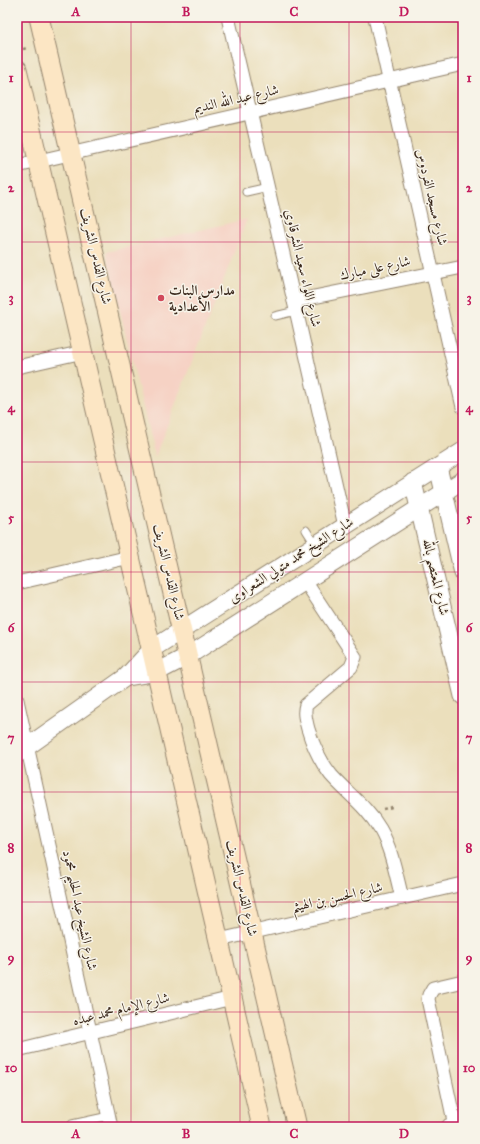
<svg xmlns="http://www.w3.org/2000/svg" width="480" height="1144" font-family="'IM FELL Great Primer',Amiri,serif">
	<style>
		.built { fill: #f6d2c4 }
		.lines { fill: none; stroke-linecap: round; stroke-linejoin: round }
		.service-casing { stroke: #93846d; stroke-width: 9 }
		.minor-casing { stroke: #93846d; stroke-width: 15 }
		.tertiary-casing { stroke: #93846d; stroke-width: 19 }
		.secondary-casing { stroke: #93846d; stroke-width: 21 }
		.path { stroke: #93846d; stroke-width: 2.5; stroke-dasharray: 3 3; stroke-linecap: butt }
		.service { stroke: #fff; stroke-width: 7 }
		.minor { stroke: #fff; stroke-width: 13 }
		.tertiary { stroke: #fff; stroke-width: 17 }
		.secondary { stroke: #fce6c4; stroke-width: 19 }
		.grid { fill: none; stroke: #c2185b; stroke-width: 1; stroke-opacity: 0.55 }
		.poi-dot { fill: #d1495b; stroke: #f7f3e8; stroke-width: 1.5 }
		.labels { text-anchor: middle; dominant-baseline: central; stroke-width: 3; stroke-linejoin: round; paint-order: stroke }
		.street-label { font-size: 14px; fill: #3b2a1e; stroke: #f7f3e8 }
		.poi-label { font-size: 14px; font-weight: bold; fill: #3b2a1e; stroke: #f7f3e8; text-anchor: start }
		.neatline { fill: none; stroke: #c2185b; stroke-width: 1.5 }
		.grid-label { font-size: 13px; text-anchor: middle; font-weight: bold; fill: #c2185b }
	</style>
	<rect width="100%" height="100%" fill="#f7f3e8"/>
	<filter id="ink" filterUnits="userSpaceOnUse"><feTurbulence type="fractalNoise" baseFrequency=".025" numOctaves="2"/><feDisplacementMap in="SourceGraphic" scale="8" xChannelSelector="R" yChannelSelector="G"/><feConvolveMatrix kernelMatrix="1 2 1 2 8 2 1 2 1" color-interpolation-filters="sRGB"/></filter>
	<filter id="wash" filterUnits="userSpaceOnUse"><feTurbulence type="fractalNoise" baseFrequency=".012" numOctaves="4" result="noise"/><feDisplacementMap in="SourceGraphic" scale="16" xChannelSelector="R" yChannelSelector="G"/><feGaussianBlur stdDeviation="0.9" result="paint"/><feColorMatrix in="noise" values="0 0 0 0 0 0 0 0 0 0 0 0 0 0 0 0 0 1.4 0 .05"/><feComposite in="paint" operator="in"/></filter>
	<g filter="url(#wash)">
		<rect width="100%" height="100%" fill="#ebdfbc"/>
		<!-- built -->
		<polygon class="built" points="247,219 155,457 106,252"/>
	</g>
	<g filter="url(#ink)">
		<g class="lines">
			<defs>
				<g id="service">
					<polyline points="246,192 268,187"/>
					<polyline points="275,316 296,311"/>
					<polyline points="306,530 315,544"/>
					<polyline points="72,1124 109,1116"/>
				</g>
				<g id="minor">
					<polyline points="228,17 294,301 345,526"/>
					<polyline points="375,17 463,407"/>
					<polyline points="17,166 463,64"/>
					<polyline points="294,301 463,267"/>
					<polyline points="17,367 83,352"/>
					<path d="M305,581l50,76 -4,10 -45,38c-3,8 0,16 2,24 5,17 12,32 23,46 16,18 36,32 49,54 12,21 16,46 22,69"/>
					<polyline points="17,583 130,557"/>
					<polyline points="17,700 111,1127"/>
					<polyline points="219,940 463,884"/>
					<polyline points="17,1050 232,998"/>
					<polyline points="455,1126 428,999 429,995 433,988 463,981"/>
				</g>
				<g id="tertiary">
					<polyline points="438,467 463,573"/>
					<polyline points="413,482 463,696"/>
					<polyline points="126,677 157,672 188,656 463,480"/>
					<polyline points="17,754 126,677 152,649 463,451"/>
					<polyline points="450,1127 463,1124"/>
				</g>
				<g id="secondary">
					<polyline points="39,17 297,1127"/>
					<polyline points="17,69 262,1127"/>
				</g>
			</defs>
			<!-- service casing -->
			<use href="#service" class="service-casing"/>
			<!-- minor casing -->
			<use href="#minor" class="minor-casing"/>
			<!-- tertiary casing -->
			<use href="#tertiary" class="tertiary-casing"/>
			<!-- secondary casing -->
			<use href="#secondary" class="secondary-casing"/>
			<!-- path -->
			<g class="path">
				<polyline points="17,50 28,48"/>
				<polyline points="383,809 392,807"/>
			</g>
			<!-- service -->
			<use href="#service" class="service"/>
			<!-- minor -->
			<use href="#minor" class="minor"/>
			<!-- tertiary -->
			<use href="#tertiary" class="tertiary"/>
			<!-- secondary -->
			<use href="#secondary" class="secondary"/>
		</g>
	</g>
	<!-- grid -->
	<path class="grid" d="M131,17v1110M240,17v1110M349,17v1110M17,132h446M17,242h446M17,352h446M17,462h446M17,572h446M17,682h446M17,792h446M17,902h446M17,1012h446"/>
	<!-- markers -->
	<circle class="poi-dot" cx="161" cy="298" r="4"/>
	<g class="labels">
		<!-- street labels -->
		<g class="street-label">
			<text transform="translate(236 99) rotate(-13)">شارع عبد الله النديم</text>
			<text transform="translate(432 197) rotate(77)">شارع مسجد الفردوس</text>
			<text transform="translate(96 256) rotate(77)">شارع القدس الشريف</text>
			<text transform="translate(303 268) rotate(77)">شارع اللواء سعيد الشرقاوي</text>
			<text transform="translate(375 268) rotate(-12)">شارع على مبارك</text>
			<text transform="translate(291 560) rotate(-33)">شارع الشيخ محمد متولي الشعراوى</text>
			<text transform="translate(169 572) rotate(77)">شارع القدس الشريف</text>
			<text transform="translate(436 577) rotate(77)">شارع المعتصم بالله</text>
			<text transform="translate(242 888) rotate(77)">شارع القدس الشريف</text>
			<text transform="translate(337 897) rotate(-13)">شارع الحسن بن الهيثم</text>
			<text transform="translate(80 910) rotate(78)">شارع الشيخ عبد الحليم محمود</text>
			<text transform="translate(121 1009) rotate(-14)">شارع الإمام محمد عبده</text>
		</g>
		<!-- poi labels -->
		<g class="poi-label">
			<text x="169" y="290">مدارس البنات<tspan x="169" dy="16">الأعدادية</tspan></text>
		</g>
	</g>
	<!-- margin -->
	<rect width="480" height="1144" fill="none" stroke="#f7f3e8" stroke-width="44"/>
	<rect x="22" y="22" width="436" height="1100" class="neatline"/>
	<g class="grid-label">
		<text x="76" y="16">A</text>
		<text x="186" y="16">B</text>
		<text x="294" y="16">C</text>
		<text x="404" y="16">D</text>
		<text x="11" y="82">1</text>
		<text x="469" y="82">1</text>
		<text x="11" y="192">2</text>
		<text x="469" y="192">2</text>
		<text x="11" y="302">3</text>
		<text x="469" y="302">3</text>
		<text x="11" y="412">4</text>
		<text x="469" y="412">4</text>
		<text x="11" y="522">5</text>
		<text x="469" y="522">5</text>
		<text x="11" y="632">6</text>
		<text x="469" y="632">6</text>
		<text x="11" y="742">7</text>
		<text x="469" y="742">7</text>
		<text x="11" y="852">8</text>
		<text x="469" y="852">8</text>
		<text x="11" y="962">9</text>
		<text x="469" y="962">9</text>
		<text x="11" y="1072">10</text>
		<text x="469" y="1072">10</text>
		<text x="76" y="1138">A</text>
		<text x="186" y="1138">B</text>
		<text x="294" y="1138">C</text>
		<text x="404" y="1138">D</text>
	</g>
</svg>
